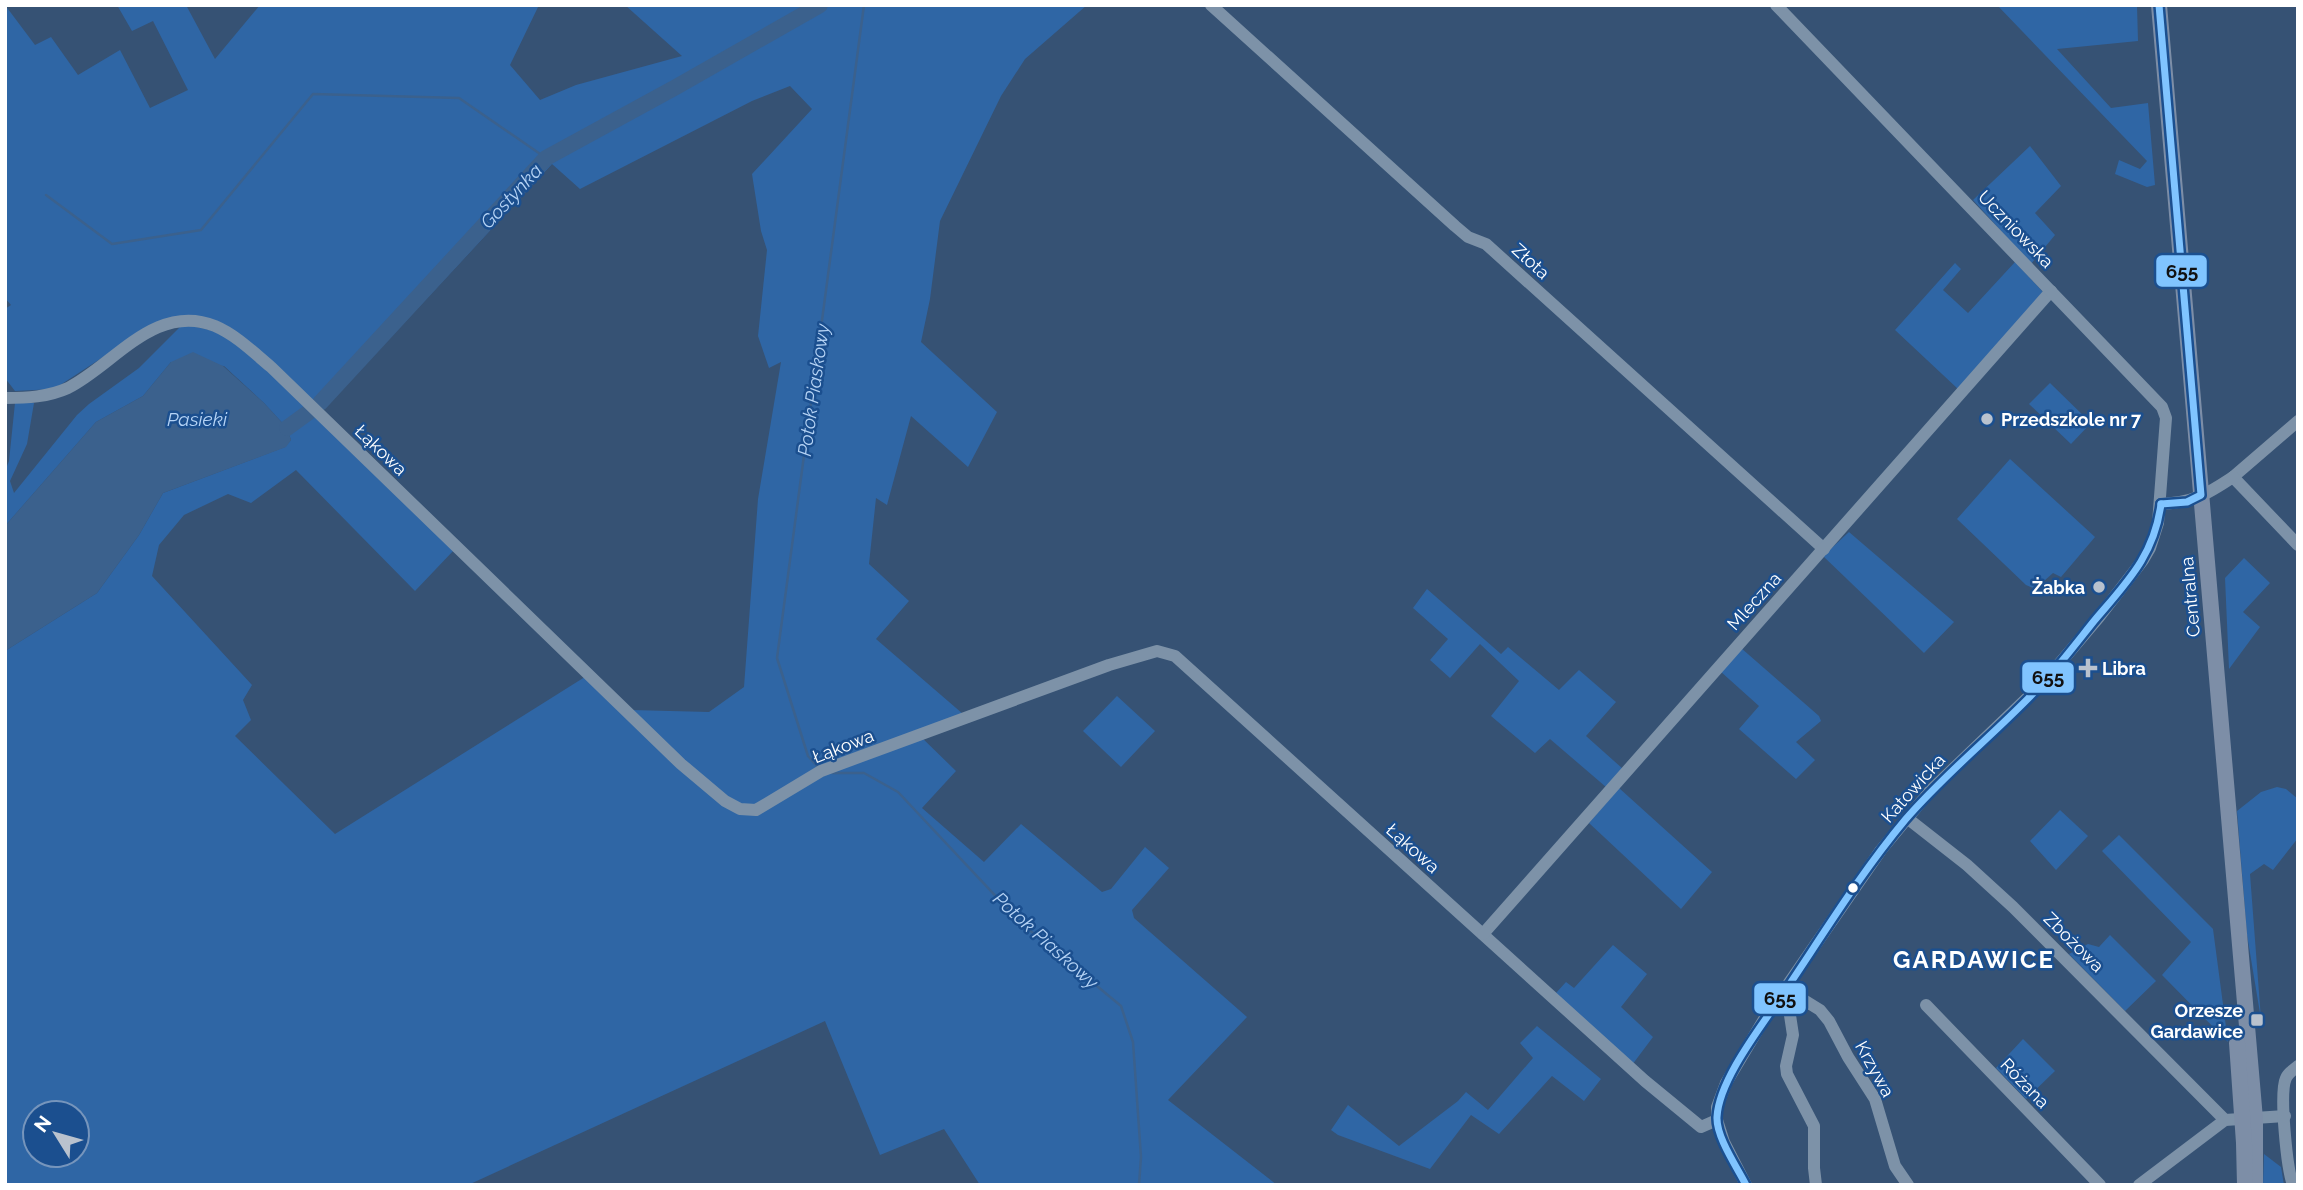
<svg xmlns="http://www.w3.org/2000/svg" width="2303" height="1190" font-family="Raleway,sans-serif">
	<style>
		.green { fill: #2f66a5; fill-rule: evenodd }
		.water { fill: #3b618d }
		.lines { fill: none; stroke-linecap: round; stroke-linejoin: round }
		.stream { stroke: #3b618d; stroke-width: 2.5 }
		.river { stroke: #3b618d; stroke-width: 16 }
		.minor { stroke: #7d92a8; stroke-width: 12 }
		.major { stroke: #7d8ea7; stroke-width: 16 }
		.bus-1-casing { stroke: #1b4f8f; stroke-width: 12 }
		.bus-1 { stroke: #80c4ff; stroke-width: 7 }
		.poi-dot { fill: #b9c2ce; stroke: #1b4f8f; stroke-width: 2.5 }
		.bus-dot { fill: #fff; stroke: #1b4f8f; stroke-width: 2.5 }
		.labels { text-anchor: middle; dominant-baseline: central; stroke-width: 5; stroke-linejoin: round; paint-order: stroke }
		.street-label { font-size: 18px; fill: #fff; stroke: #1b4f8f }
		.poi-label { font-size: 18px; font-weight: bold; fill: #fff; stroke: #1b4f8f; text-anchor: start }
		.water-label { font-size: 19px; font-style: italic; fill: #b5d3f5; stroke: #1b4f8f }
		.district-label { font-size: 24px; font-weight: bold; letter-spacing: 2px; fill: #fff; stroke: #1b4f8f }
		.line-badge { stroke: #1b4f8f; stroke-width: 2.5 }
		.pale-badge-label { font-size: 19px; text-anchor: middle; font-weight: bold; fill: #111 }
	</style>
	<rect width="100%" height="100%" fill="#365274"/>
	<!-- green -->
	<g class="green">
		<path d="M5,5l30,40 16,-8 27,38 42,-25 30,58 38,-18 -35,-69 -21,10 -15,-26h69l29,54 45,-54h279l-29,60 30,35 36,-15 106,-29 -57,-51h462l-62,54 -24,37 -61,125 -10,78 -9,43 76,70 -29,55 -57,-51 -24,89 -11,-7 -7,66 40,37 -33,38 87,75 -47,18 40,39 -34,37 62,54 37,-38 81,68 9,-3 34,-42 24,21 -37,42 2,8 113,99 -79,83 109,85h-297l-36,-56 -64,26 -55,-134 -357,164h-463v-534l92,-58 42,-58 24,-42 122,-46 6,-7 -4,-12 -23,-25 -40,-37 -53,-4 -28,34 -47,26 -91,104v-55l4,-10 6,-58h19l-7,41 -17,37 4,12 63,-78 12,-11 50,-36 43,-43c39,4 49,14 79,38l193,187 -39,41 -119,-121 -45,33 -23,-9 -44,21 -25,30 -7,31 100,109 -9,15 8,20 -16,16 100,98 253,-159 43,35 78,2 35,-25 14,-188 23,-137 -12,6 -11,-32 9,-86 -6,-19 -9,-57 60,-65 -22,-23 -38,15 -172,88 -28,-25 -231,248 -102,-89 -33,-8 -32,9 -100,65 -39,2 -10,-13v-69l6,-4 -6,-7zM35,1113h42v42h-42z"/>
		<polygon points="1997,5 2137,5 2138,41 2057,49 2111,108 2148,103 2155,185 2147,187 2115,174 2119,160 2140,169 2147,161"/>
		<polygon points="2030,146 2061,186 2035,213 2055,235 2031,264 1973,200"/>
		<polygon points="2015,262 2043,292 1958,389 1895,330 1955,263 1961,269 1943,290 1968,313"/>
		<polygon points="2050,383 2091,423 2071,444 2029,404"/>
		<polygon points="2010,459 2095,537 2061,577 2053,573 2035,589 2026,585 1957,519"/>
		<polygon points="1849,532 1954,622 1924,653 1823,556"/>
		<polygon points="2244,558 2270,583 2243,612 2260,627 2229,669 2225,578"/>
		<polygon points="1427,589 1501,654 1508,647 1559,690 1579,670 1616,702 1586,736 1623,769 1606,787 1550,739 1535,753 1491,716 1519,681 1480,644 1450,678 1430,660 1448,639 1413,608"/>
		<polygon points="1741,648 1819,716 1821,721 1796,742 1815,760 1796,779 1739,729 1759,706 1720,671"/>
		<polygon points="1117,696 1155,731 1121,767 1083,731"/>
		<polygon points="2277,787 2286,789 2298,799 2298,838 2273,870 2264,864 2250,874 2261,1019 2247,935 2237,811 2261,792"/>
		<polygon points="1619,788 1712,872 1681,909 1589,823"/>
		<polygon points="2060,810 2088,836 2056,870 2030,841"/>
		<polygon points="2119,835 2213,929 2228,1042 2162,975 2191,942 2102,851"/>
		<polygon points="2110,935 2156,981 2125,1011 2069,954 2088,944 2099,947"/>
		<polygon points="1613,945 1647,974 1621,1007 1653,1037 1632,1065 1556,993 1566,982 1574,988"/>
		<polygon points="1537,1026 1601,1079 1584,1101 1552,1076 1499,1134 1471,1115 1430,1169 1338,1135 1331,1130 1348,1105 1399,1146 1458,1101 1466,1092 1488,1110 1533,1058 1520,1043"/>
		<polygon points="2023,1039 2055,1071 2026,1099 1996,1068"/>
		<polygon points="2264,1154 2281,1167 2284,1185 2263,1185"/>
	</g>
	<!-- water -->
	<polygon class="water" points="193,352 223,366 264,403 287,428 291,440 286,447 163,493 139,535 97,593 5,651 5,526 96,422 143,396 171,362"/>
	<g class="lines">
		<!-- stream -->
		<g class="stream">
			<polyline points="46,195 112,244 201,230 313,94 459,98 546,158"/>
			<polyline points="818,767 808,756 777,658 864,5"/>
			<polyline points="832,773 864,773 898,792 1021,923 1121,1006 1133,1042 1141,1157 1139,1185"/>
		</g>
		<!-- river -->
		<g class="river">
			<polyline points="320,403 546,158 676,87 820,5"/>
			<polyline points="287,428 309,412"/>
		</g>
		<!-- minor -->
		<g class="minor">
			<polyline points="1211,5 1455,226 1468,237 1486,244 1824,549"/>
			<path d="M5,398c22,0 43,-1 63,-10 46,-23 87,-86 147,-62 21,9 38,26 56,41l410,397 44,37 15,8 16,1 65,-39 288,-106 48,-14 18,5 470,425 56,46 16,-7"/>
			<polyline points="2233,477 2298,421"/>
			<path d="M2161,504c33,-2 45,-9 72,-27l65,68"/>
			<polyline points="1907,818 1967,865 2013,907 2225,1120"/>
			<polyline points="1483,934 2051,291"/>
			<polyline points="1786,989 1820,1010 1829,1021 1848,1057 1875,1099 1895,1166 1908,1185"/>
			<polyline points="1786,989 1793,1035 1786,1066 1787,1074 1814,1126 1814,1168 1816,1185"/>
			<polyline points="1926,1005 2100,1185"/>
			<polyline points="1746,1185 1724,1142 1717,1120 1717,1107 1726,1083 1766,1016 1881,850 1930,791 2043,683 2099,617 2143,560 2150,548 2158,523 2166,418 2162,407 2138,382 1776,5"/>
			<polyline points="2139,1185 2225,1120 2285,1116"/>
			<path d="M2293,1185c-6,-16 -14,-92 -7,-107 2,-5 7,-8 12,-12"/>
		</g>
		<!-- major -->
		<g class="major">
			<polyline points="2159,5 2255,1119 2255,1185"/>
			<polyline points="2237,1043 2244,1143 2245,1185"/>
		</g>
		<defs>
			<g id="bus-1">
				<polyline points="2159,5 2201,495 2187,502 2161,504"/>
				<path d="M1746,1185c-9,-18 -30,-48 -29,-68 2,-37 43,-89 64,-120 40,-59 78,-122 124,-177 43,-50 95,-90 139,-138 18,-20 34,-41 50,-61 33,-39 60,-65 67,-117"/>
			</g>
		</defs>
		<!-- bus-1 casing -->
		<use href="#bus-1" class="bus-1-casing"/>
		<!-- bus-1 -->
		<use href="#bus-1" class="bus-1"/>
	</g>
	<!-- markers -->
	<g class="poi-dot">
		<circle cx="1987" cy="419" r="7"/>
		<circle cx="2099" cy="587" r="7"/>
		<path d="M2084.5 657.5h7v7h7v7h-7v7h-7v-7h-7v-7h7z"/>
		<rect x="2250" y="1013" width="14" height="14" rx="3.5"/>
	</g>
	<circle class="bus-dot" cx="1853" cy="888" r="6"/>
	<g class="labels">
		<!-- street labels -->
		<g class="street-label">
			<text transform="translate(2016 229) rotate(46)">Uczniowska</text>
			<text transform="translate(1531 261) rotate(42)">Złota</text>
			<text transform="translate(381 450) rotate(44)">Łąkowa</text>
			<text transform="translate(2190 597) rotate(-95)">Centralna</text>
			<text transform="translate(1754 601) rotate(-48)">Mleczna</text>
			<text transform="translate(843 746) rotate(-21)">Łąkowa</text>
			<text transform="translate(1913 788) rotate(-48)">Katowicka</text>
			<text transform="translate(1413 848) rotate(42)">Łąkowa</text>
			<text transform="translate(2074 942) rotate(45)">Zbożowa</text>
			<text transform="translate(1875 1069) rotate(61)">Krzywa</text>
			<text transform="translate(2025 1083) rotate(46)">Różana</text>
		</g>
		<!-- poi labels -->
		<g class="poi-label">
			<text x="2001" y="419">Przedszkole nr 7</text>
			<text x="2085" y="587" text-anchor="end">Żabka</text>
			<text x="2102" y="668">Libra</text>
			<text x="2243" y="1010" text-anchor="end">Orzesze<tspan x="2243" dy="21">Gardawice</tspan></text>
		</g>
		<!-- water labels -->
		<g class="water-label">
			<text transform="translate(511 196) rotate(-47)">Gostynka</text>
			<text transform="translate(813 390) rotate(-82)">Potok Piaskowy</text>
			<text x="197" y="419">Pasieki</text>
			<text transform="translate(1046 940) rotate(42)">Potok Piaskowy</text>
		</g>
		<!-- district labels -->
		<g class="district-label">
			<text x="1974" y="959">GARDAWICE</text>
		</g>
	</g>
	<g class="line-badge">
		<rect x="2155" y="254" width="53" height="34" rx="7" fill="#80c4ff"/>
		<rect x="2021" y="661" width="54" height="33" rx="7" fill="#80c4ff"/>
		<rect x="1753" y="982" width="54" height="33" rx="7" fill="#80c4ff"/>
	</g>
	<g class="pale-badge-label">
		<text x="2182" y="278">655</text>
		<text x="2048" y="684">655</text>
		<text x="1780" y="1005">655</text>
	</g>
	<!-- border -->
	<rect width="2303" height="1190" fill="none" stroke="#ffffff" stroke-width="14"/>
	<!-- north arrow -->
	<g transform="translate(56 1134) rotate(307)"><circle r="33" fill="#1b4f8f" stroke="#7695bc" stroke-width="2"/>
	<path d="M0-5L12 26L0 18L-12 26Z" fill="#b9c2ce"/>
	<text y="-10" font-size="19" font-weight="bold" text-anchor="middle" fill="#ffffff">N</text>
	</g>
</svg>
